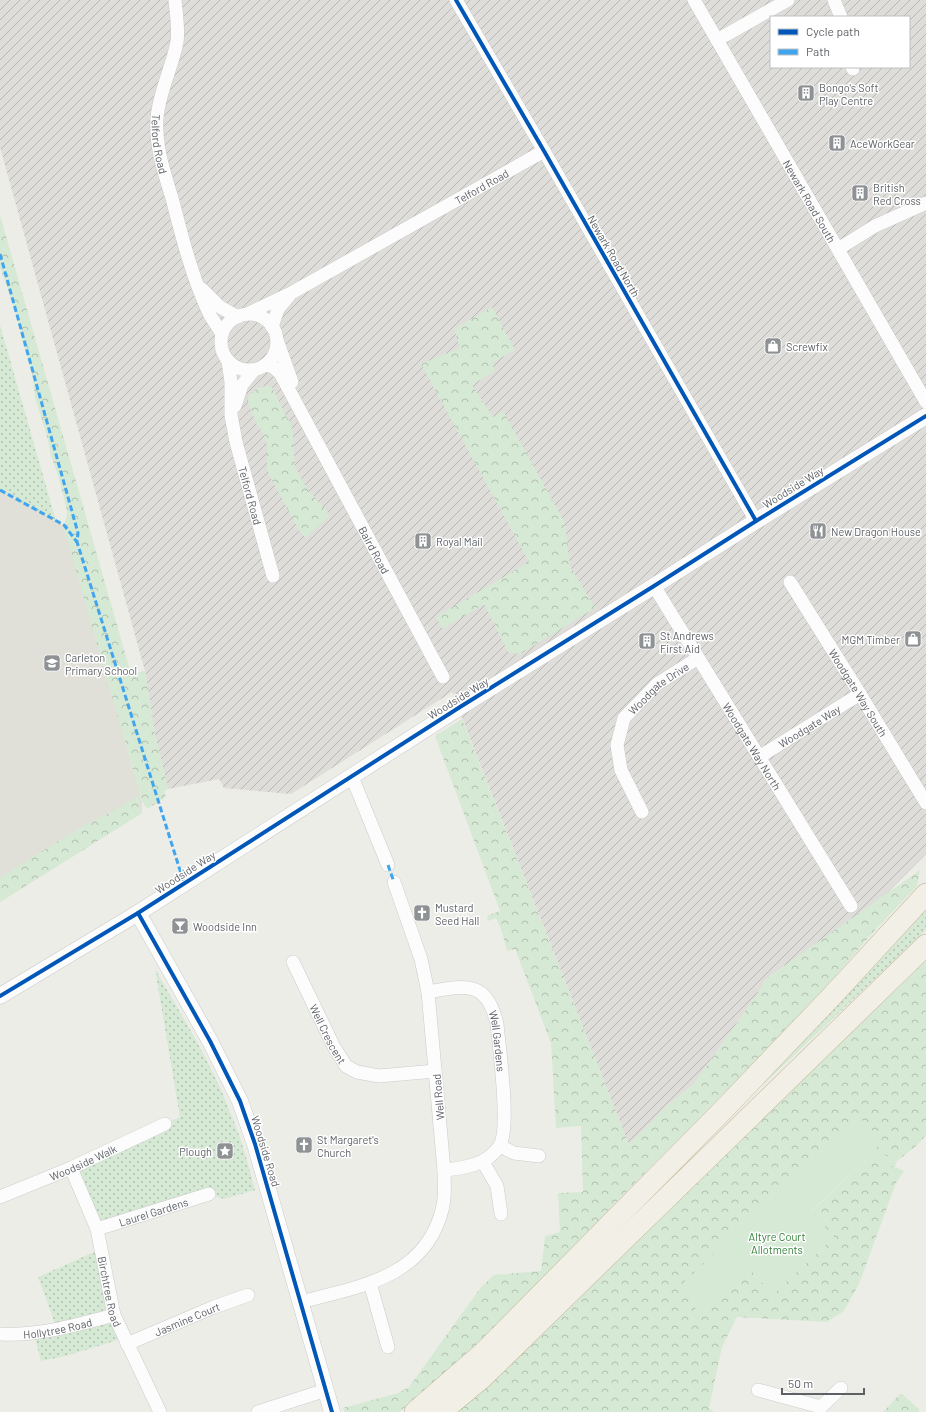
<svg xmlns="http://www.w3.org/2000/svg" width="926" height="1412" font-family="Barlow,sans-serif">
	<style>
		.industrial { fill: url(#industrial-furrows); fill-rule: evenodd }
		.education { fill: #e0dfd8 }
		.grass { fill: url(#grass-dots) }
		.forest { fill: url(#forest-crowns) }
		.garden { fill: #d6e9d4 }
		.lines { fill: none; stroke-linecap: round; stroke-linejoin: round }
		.minor-casing { stroke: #cacbca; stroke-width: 14 }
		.tertiary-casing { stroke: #cacbca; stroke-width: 17 }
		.trunk-casing { stroke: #c5b995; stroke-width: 22 }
		.minor { stroke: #fcfcfc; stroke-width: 13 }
		.tertiary { stroke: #fcfcfc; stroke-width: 16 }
		.trunk { stroke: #f2f0e6; stroke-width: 21 }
		.quiet { stroke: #40a5ee; stroke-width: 3; stroke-dasharray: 6 3; stroke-linecap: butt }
		.cycleway-casing { stroke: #fff; stroke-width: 6 }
		.cycleway { stroke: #0057b8; stroke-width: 4 }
		.labels { text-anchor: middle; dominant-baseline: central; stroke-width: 3; stroke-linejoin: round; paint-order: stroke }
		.poi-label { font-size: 11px; fill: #5d6166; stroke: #fff; text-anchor: start }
		.street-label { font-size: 11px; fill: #5d6166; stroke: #fff }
		.park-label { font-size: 11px; fill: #36843e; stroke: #fff }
	</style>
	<defs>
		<pattern id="industrial-furrows" width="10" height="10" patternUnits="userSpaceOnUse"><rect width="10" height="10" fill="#deddd9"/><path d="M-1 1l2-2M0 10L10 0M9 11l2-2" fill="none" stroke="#b7b7b4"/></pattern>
		<pattern id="grass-dots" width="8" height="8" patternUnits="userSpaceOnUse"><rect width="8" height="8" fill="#d6e9d4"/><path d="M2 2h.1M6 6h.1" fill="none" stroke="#b1c0b0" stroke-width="1.8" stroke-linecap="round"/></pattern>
		<pattern id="forest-crowns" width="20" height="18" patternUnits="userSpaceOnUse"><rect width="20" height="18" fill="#d6e9d4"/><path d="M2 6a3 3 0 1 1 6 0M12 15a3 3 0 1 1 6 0" fill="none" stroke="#b1c0b0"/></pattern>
	</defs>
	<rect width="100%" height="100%" fill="#edede8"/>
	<!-- industrial -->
	<path class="industrial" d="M0,0h926v854l-45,45 -114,79 -13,21 -61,86 -25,20 -39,40 -177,-453 -161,102 -67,-6 -5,-9 -51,10 -13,-55 -10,-63 -145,-524zM771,17h138v50h-138z"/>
	<!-- education -->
	<polygon class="education" points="0,490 64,525 142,801 142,813 0,902"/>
	<!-- grass -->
	<g class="grass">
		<polygon points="0,325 56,521 0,490"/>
		<polygon points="926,898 926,930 764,1084"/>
		<path d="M155,969c26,46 56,92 75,143 11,25 18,51 25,78l-31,9 -15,-5 -112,35 -26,-61 109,-51z"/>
		<polygon points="101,1249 124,1338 66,1356 41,1361 34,1334 57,1329 38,1277"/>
	</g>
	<!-- forest -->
	<g class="forest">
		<path d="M0,215l131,459 14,-3 10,63 13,55 -4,2 2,6 -19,12 -5,-8 -78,-272c0,-7 3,-11 3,-18l-9,-36 -7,-19 -4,-20 -12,-38 -3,-27 -8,-24 -6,-26 -10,-31 -8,-22z"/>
		<polygon points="492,307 515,350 492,363 495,371 472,385 493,417 503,411 565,523 570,566 595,608 520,654 508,652 484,604 443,629 436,617 529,562 421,364 460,348 454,329"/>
		<path d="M268,385l4,2 15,31 4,5 2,12 2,32 12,22 20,22 2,5 -23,22 -6,-6 -33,-61v-26l-4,-12 -7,-10 -9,-23c4,-10 12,-12 21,-15z"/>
		<polygon points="462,719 629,1145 668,1105 693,1085 754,999 767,978 920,870 917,886 874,931 832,980 731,1086 613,1205 491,1336 399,1412 344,1412 343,1408 398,1393 409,1387 481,1287 494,1275 541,1271 545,1236 560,1232 558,1193 583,1192 581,1126 556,1128 551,1043 515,949 507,951 502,932 496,918 488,921 487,916 500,911 435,736"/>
		<path d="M138,796l4,17 -142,89v-24c29,-19 59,-38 89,-55 17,-9 34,-16 49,-27z"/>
		<polygon points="926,956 926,1135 916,1146 897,1161 873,1150 751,1270 773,1294 834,1237 811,1212 870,1156 904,1171 896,1183 859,1284 844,1311 827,1322 737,1317 722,1347 709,1408 714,1412 454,1412"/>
		<polygon points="901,1393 920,1410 918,1412 883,1412"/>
	</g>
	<!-- garden -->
	<polygon class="garden" points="858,1116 883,1141 874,1150 897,1161 895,1167 870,1156 811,1211 834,1237 773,1294 751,1270 702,1316 678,1288"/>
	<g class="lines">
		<defs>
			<g id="minor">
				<path id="s1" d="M175,0c1,12 4,30 2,42 -5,26 -18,50 -20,76 -2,28 7,54 15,80 10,39 20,79 37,115 4,8 9,14 13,21"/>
				<polyline points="456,0 544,151 756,521"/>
				<path id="s2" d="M694,0l232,402"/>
				<polyline points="834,0 841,17"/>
				<polyline points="717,40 788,0"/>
				<polyline points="852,67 853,69"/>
				<polyline points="838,249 875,226 926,203"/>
				<polyline points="202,289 220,307 238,317"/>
				<path id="s3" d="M247,314l46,-22 251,-141"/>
				<circle cx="249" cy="342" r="28"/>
				<polyline points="272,327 278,309 289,296"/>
				<polyline points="277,340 292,382"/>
				<path id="s4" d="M228,361l3,21v33l5,27 37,134"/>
				<path id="s5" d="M265,365l8,2 7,6 163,304"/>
				<polyline points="235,406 242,385 254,370"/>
				<path id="s6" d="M790,582l70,112 66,109"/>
				<path id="s7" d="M654,586l197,320"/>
				<path id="s8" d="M759,757l101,-63"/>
				<polyline points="352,777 388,865"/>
				<path id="s9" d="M642,812l-21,-42 -4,-25 7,-27 33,-34 41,-26"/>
				<path id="s10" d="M293,962l41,85 12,19 11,6 22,4 56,-5"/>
				<path id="s11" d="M428,992c38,-7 59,-12 69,32 2,23 14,107 2,123 -13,18 -34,21 -55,23"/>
				<polyline points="500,1146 514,1153 539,1156"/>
				<polyline points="483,1162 497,1186 501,1214"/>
				<path id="s12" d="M71,1168l26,61 17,86 46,97"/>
				<path id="s13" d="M0,1197l71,-29 94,-44"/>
				<path id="s14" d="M97,1229l112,-35"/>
				<polyline points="370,1283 388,1347"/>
				<path d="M300,1302c58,-15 125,-24 142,-92 4,-13 2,-27 2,-40l-16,-178 -7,-33 -27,-77"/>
				<path id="s15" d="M0,1334c40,2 76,-9 114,-19"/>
				<path id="s16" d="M127,1344l87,-37 34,-12"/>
				<polyline points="758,1390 821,1407 841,1388"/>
				<polyline points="258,1412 326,1390"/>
			</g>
			<g id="tertiary">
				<polyline points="138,913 210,1041 240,1101 255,1144 332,1412"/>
				<polyline points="0,996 138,913 460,707 654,586 756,521 926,416"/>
			</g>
			<g id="trunk">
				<polyline points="415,1412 483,1353 725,1108 832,996 926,894"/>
				<polyline points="441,1412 482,1378 926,945"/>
			</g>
		</defs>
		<!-- minor casing -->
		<use href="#minor" class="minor-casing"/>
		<!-- tertiary casing -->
		<use href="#tertiary" class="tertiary-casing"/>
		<!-- trunk casing -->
		<use href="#trunk" class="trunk-casing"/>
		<!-- minor -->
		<use href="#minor" class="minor"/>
		<!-- tertiary -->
		<use href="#tertiary" class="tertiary"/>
		<!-- trunk -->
		<use href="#trunk" class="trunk"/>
		<!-- quiet -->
		<g class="quiet">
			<polyline points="0,254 78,533 77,542 184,883"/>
			<polyline points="0,490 64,525 77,542"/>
			<polyline points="388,865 394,882"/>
		</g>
		<defs>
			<g id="cycleway">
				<polyline points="456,0 544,151 756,521"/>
				<polyline points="138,913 210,1041 240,1101 255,1144 332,1412"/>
				<polyline points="0,996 138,913 460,707 654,586 756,521 926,416"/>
			</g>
		</defs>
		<!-- cycleway casing -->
		<use href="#cycleway" class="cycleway-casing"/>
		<!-- cycleway -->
		<use href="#cycleway" class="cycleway"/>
	</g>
	<!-- icons -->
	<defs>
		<symbol id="building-square" viewBox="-11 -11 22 22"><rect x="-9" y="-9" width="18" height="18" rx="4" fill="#8f9294" stroke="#fff"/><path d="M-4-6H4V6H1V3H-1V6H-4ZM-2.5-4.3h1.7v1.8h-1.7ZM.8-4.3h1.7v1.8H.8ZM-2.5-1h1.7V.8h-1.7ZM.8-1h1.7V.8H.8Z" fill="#fff"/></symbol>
		<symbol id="shop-square" viewBox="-11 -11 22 22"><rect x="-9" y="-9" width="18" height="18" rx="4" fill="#8f9294" stroke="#fff"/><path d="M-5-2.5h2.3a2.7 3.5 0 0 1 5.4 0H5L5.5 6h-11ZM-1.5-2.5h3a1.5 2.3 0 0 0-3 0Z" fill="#fff"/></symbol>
		<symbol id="restaurant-square" viewBox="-11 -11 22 22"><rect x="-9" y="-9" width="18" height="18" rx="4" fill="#8f9294" stroke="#fff"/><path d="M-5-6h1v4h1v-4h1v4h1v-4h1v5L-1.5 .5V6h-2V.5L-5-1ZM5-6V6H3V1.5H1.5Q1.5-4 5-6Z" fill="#fff"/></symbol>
		<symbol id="school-square" viewBox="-11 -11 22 22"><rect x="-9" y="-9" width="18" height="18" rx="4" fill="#8f9294" stroke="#fff"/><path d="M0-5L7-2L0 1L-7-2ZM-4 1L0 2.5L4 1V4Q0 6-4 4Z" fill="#fff"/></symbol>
		<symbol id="church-square" viewBox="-11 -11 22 22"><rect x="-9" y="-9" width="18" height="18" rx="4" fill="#8f9294" stroke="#fff"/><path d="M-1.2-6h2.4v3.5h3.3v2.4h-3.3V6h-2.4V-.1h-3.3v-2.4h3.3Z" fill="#fff"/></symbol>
		<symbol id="bar-square" viewBox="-11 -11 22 22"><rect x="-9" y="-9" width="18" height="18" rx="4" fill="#8f9294" stroke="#fff"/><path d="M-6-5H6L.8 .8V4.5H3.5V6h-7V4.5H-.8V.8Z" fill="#fff"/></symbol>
		<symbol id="sight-square" viewBox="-11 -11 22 22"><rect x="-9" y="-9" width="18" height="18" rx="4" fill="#8f9294" stroke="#fff"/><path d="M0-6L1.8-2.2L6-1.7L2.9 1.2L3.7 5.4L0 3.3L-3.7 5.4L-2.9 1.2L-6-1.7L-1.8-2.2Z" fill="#fff"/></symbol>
	</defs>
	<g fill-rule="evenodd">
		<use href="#building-square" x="796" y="83" width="20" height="20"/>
		<use href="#building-square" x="827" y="133" width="20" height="20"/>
		<use href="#building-square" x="850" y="183" width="20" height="20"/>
		<use href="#shop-square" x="763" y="336" width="20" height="20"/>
		<use href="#restaurant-square" x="808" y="521" width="20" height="20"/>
		<use href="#building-square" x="413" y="531" width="20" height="20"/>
		<use href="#shop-square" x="903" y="629" width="20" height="20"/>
		<use href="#building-square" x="637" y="631" width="20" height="20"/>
		<use href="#school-square" x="42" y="653" width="20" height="20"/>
		<use href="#church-square" x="412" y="903" width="20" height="20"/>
		<use href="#bar-square" x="170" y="916" width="20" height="20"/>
		<use href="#church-square" x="294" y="1135" width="20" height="20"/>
		<use href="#sight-square" x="215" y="1141" width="20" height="20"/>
	</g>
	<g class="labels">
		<!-- poi labels -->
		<g class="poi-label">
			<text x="819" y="87">Bongo's Soft<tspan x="819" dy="13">Play Centre</tspan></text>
			<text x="850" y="143">AceWorkGear</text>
			<text x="873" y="187">British<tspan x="873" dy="13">Red Cross</tspan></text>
			<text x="786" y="346">Screwfix</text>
			<text x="831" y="531">New Dragon House</text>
			<text x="436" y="541">Royal Mail</text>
			<text x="660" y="635">St Andrews<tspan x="660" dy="13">First Aid</tspan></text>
			<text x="900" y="639" text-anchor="end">MGM Timber</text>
			<text x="65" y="657">Carleton<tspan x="65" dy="13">Primary School</tspan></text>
			<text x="435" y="907">Mustard<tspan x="435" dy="13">Seed Hall</tspan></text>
			<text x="193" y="926">Woodside Inn</text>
			<text x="317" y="1139">St Margaret's<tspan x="317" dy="13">Church</tspan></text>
			<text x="212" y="1151" text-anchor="end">Plough</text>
		</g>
		<!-- street labels -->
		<g class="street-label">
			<text stroke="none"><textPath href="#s1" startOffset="147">Telford Road</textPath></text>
			<text stroke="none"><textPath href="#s3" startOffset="267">Telford Road</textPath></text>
			<text stroke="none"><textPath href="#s2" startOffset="232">Newark Road South</textPath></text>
			<text transform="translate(614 256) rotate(60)">Newark Road North</text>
			<text transform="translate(793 487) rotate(-32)">Woodside Way</text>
			<text stroke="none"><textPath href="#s4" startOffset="137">Telford Road</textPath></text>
			<text stroke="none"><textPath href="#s5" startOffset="218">Baird Road</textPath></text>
			<text stroke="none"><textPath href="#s9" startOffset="146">Woodgate Drive</textPath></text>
			<text stroke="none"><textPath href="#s6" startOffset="130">Woodgate Way South</textPath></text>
			<text transform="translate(458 698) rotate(-32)">Woodside Way</text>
			<text stroke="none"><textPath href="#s8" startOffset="59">Woodgate Way</textPath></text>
			<text stroke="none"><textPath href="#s7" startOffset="188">Woodgate Way North</textPath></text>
			<text transform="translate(185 872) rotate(-33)">Woodside Way</text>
			<text stroke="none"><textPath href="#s10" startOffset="80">Well Crescent</textPath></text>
			<text stroke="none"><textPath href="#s11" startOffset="107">Well Gardens</textPath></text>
			<text transform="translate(438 1097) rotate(-95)">Well Road</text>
			<text transform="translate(266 1151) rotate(73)">Woodside Road</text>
			<text stroke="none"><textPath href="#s13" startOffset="90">Woodside Walk</textPath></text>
			<text stroke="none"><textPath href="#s14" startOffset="59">Laurel Gardens</textPath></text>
			<text stroke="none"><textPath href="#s12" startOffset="130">Birchtree Road</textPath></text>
			<text stroke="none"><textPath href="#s16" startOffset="65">Jasmine Court</textPath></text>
			<text stroke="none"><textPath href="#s15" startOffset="58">Hollytree Road</textPath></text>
		</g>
		<!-- park labels -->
		<g class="park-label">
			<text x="777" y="1236">Altyre Court<tspan x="777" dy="13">Allotments</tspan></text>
		</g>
	</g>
	<!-- legend -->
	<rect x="770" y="16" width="140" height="52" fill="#ffffff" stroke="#bec0c2"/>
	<rect x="778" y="29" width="20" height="6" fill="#0057b8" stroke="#bec0c2"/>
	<text x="806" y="36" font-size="12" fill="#5d6166">Cycle path</text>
	<rect x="778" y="49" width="20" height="6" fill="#40a5ee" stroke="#bec0c2"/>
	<text x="806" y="56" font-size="12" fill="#5d6166">Path</text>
	<!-- scale -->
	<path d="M782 1388v6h82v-6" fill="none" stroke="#5d6166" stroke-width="2"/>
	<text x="788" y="1388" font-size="12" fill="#5d6166" stroke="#ffffff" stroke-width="3" paint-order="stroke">50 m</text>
</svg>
